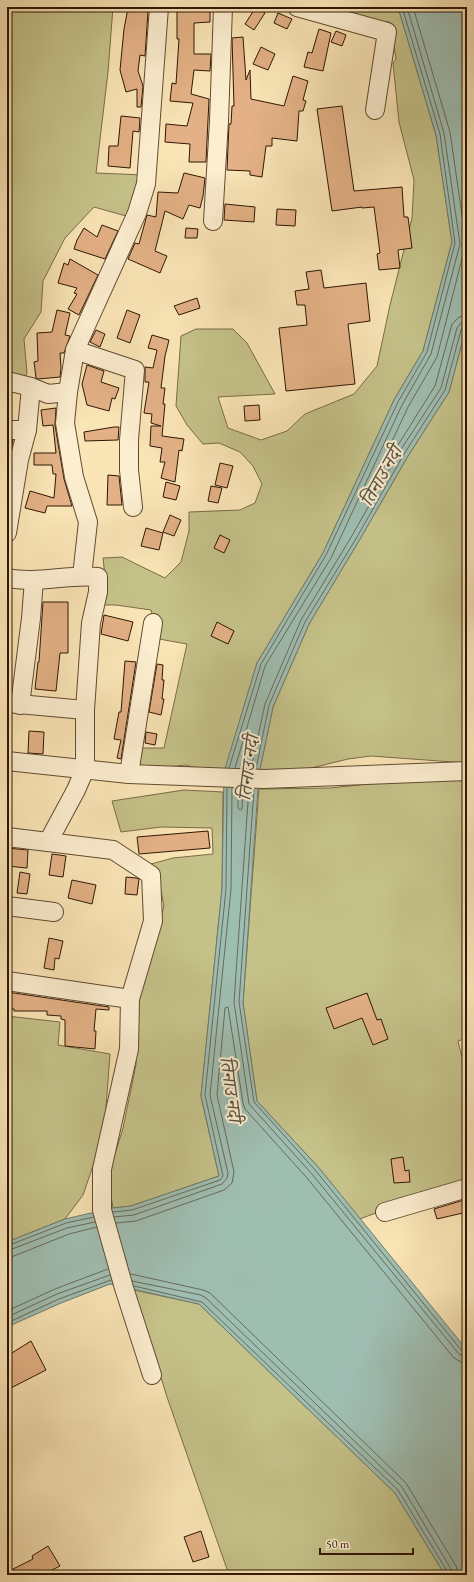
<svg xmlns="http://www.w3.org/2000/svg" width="474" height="1582" font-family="'EB Garamond','Noto Serif Devanagari',serif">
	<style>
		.green { fill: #c5c289; stroke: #7a6c46 }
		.water { fill: #9fbeb2; stroke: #727b6c }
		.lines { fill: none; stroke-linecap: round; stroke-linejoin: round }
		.shore { stroke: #676a5b; stroke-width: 1 }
		.building { fill: #e3b185; stroke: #2f1604 }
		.minor-casing { stroke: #624a30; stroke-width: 20 }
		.minor { stroke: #fceed0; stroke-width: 18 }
		.labels { text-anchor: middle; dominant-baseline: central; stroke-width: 4; stroke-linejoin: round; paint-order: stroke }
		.water-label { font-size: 19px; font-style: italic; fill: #565141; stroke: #fceed0 }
	</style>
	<rect width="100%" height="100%" fill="#fae5b6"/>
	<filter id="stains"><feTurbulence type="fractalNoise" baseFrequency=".005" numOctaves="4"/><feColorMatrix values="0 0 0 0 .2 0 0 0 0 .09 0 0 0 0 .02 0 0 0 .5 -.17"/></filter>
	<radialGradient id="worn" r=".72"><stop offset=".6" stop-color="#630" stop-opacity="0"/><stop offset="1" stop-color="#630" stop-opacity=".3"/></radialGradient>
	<!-- green -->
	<g class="green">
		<polygon points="7,7 113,7 108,72 96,173 144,175 126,216 94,207 65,238 43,281 41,312 24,339 27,373 25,377 7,375"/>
		<polygon points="317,7 398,7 436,135 452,242 423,351 394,400 323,553 257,663 224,774 185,765 140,770 140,748 164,748 187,644 159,639 151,610 116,605 103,605 105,576 103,558 122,557 165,578 181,562 189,531 189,512 240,510 255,503 262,484 253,466 240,452 219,443 203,444 187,425 176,406 181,336 196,329 233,329 247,343 275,394 218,397 228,428 261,440 287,431 305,414 354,394 377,366 390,305 412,218 414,180 399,122 393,63 396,59 390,22 375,22"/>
		<polygon points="467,324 467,763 371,756 348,759 299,771 259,774 273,707 309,624 360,539 408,456 449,392"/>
		<polygon points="455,779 467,783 467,1038 458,1041 466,1073 467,1073 467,1178 360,1219 319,1168 257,1101 243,1003 259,789 330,788 407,780"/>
		<polygon points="184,790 223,792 222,889 201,1096 219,1176 131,1206 113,1208 108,1177 123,1128 136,1065 137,999 164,906 157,871 151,864 173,858 213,854 212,828 161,827 121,832 112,801"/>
		<polygon points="7,1016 60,1022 58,1045 110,1054 104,1134 83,1195 65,1219 7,1242"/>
		<polygon points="134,1290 199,1304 395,1493 445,1575 229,1575 167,1397"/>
	</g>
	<!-- water -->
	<polygon class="water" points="398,7 467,7 467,324 449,392 408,456 360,539 309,624 273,707 259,774 243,1003 257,1101 319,1168 467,1350 467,1575 445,1575 395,1493 199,1304 110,1284 61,1303 7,1327 7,1242 65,1219 113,1208 131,1206 219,1176 201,1096 222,889 224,772 257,663 323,553 394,400 423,351 452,242 436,135"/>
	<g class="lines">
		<!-- shore -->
		<g class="shore">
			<polyline points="413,7 450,132 466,243 437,357 408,407 380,467 381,469 383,469 435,386 452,324 459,317 467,316"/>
			<polyline points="229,768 261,664 326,555 398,402 427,352 455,243 440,134 402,7"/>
			<polyline points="235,768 265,666 331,558 402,405 431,354 460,244 444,133 407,7"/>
			<polyline points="251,769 265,704 301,620 353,534 400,451 441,388 457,328 461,323 467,322"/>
			<polyline points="256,769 269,705 305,622 357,537 404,454 445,390 461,330 463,327 467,327"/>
			<polyline points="238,788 238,808 240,810 242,809 243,788"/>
			<polyline points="249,788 234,1002 249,1104 312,1174 459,1354 467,1357"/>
			<polyline points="254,789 239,1002 254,1102 316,1171 462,1351 467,1352"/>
			<polyline points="113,1212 132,1210 220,1180 223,1176 205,1095 226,889 227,788"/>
			<polyline points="114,1217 134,1215 222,1184 227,1178 228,1173 210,1095 231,889 232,788"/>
			<polyline points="116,1223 136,1221 224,1190 232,1183 234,1172 217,1095 225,1008 228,1007 243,1103 245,1109 307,1178 454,1358 461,1362 467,1363"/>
			<polyline points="7,1246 66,1223 94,1217"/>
			<polyline points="7,1251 67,1228 95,1222"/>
			<polyline points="7,1257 14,1256 69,1234 97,1227"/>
			<polyline points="131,1274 203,1290 210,1293 406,1483 456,1566 459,1575"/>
			<polyline points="132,1281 201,1295 206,1298 402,1487 451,1569 453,1575"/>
			<polyline points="134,1286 202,1302 398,1490 447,1571 448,1575"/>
			<polyline points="7,1311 55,1289 108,1269"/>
			<polyline points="7,1317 57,1294 110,1275"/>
			<polyline points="7,1323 59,1299 111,1280"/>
		</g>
	</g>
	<!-- building -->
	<g class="building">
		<polygon points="256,7 265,13 254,30 245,24"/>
		<polygon points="128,8 148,11 145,56 140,55 138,71 143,86 141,107 137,107 137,89 126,92 120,70 124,29"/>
		<polygon points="198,8 210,8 210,22 194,23 194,54 211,54 210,71 194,70 191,94 209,99 206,162 189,162 190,144 165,142 166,124 187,126 193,103 170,101 172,83 176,84 179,39 177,39 177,10 198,10"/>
		<polygon points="278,13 292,19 287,29 274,23"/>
		<polygon points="319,29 331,33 323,71 304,67 308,52 312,53"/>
		<polygon points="336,31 346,35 342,46 331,42"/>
		<polygon points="243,37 246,80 250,70 251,99 284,106 293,76 308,81 303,100 306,101 303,111 299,111 297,141 272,138 272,146 266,146 262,177 250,175 250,171 227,170 229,124 231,124 232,106 234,106 232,38"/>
		<polygon points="261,47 275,54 268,70 253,64"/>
		<polygon points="342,106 354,191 402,187 404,217 408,217 412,248 398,250 400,268 379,270 377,254 380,253 374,207 362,208 362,207 332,211 317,109"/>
		<polygon points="121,116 140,118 139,132 133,131 130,168 108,166 109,146 118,146"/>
		<polygon points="184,173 205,178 203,196 200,208 189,205 183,219 165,211 155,251 167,256 160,273 128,259 135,243 139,244 147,215 156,217 158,192 178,193"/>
		<polygon points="225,204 255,207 254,222 224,220"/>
		<polygon points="277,209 296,210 295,226 276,225"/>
		<polygon points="102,225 118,231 105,259 74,249 77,240 84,228 97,237"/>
		<polygon points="186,228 198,229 197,238 185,238"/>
		<polygon points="70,259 98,275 79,315 68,309 77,294 74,293 77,288 58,283 64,263 68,265"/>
		<polygon points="321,270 324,288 366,283 370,321 348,324 355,384 286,391 279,328 307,325 305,305 297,305 295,291 309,289 306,272"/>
		<polygon points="197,298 200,308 179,315 174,306"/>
		<polygon points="57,310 70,313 65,335 70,336 64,353 60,353 61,368 60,377 38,379 36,378 34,362 38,361 37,333 52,332"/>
		<polygon points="127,310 140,315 130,343 117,338"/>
		<polygon points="96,330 105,334 100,347 90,342"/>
		<polygon points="152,335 169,340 165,356 161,388 165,388 163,404 165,404 162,436 184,439 182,451 179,450 175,482 161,478 165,462 160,462 162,448 150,446 151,426 161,426 151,423 152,414 144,413 149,382 145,382 145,367 153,368 157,350 148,348"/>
		<polygon points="87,365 104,371 101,382 119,388 115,399 112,398 109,411 87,405 82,384"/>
		<polygon points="259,405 260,420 245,421 244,406"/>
		<polygon points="56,408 55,425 64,479 72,506 47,506 45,513 25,508 30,491 54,498 56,474 53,474 52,465 34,465 34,453 56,453 53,425 43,426 41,410"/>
		<polygon points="114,427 119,427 118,440 85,441 84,432"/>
		<polygon points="7,440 13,440 9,457 7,457"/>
		<polygon points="220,463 233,466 227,488 215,485"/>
		<polygon points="108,475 119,476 122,505 107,505"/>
		<polygon points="166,482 180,486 176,500 163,497"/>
		<polygon points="211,486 222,488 218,503 208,501"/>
		<polygon points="170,515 181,520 174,536 163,532"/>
		<polygon points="146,528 163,533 159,550 141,546"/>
		<polygon points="220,535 230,540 224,553 214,548"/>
		<polygon points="43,602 68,602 68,653 60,653 56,691 35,689 38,662 39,662"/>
		<polygon points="104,615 133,622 128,641 101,634"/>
		<polygon points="217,622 234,631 228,644 211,636"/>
		<polygon points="125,661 136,662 121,759 117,758 121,740 114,739 119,712 121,712"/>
		<polygon points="157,664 163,665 162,680 164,680 162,699 164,699 161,715 149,712"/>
		<polygon points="29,731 44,732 43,754 28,753"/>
		<polygon points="146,732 157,734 155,745 145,743"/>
		<polygon points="208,831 210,848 139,854 137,837"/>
		<polygon points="7,848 28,850 27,868 7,866"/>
		<polygon points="52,854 66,856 63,877 49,875"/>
		<polygon points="20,872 30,874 27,894 17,893"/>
		<polygon points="126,877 136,878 139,879 137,895 125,894"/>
		<polygon points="72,880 96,885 92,904 68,898"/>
		<polygon points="49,938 63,941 59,959 55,958 54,970 44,968"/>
		<polygon points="7,992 109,1007 109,1010 96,1009 94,1031 96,1031 95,1049 65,1046 65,1020 61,1019 61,1016 47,1015 47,1011 14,1011 14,1009 7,1008"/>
		<polygon points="367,993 377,1020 381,1019 388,1039 373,1045 362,1018 334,1029 326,1008"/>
		<polygon points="403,1157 405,1171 409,1170 410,1182 394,1183 391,1159"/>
		<polygon points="467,1199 467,1212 437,1219 434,1209"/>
		<polygon points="31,1341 46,1370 7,1390 7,1356"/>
		<polygon points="201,1531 209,1557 193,1562 184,1537"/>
		<polygon points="48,1546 60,1566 52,1570 55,1575 7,1575 7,1572 33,1559 32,1556"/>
	</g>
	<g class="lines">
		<defs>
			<g id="minor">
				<polyline points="297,7 387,32 375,110"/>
				<polyline points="213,221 219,121 223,7"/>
				<polyline points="75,350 135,370 129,440 129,470 133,507"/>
				<polyline points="7,381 31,387 48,394 68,392"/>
				<polyline points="7,430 27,430"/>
				<polyline points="7,533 19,460 27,430 31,387"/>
				<polyline points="82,576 88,522 74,477 65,423 68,392 75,350 137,213 146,184 159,7"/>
				<path d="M7,578c30,6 60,-4 91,-1v15l-7,31 -6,87v59l-9,21 -28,52"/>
				<polyline points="153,623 129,774 264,779 467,771"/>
				<polyline points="7,703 85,710"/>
				<polyline points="20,705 31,618 34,580"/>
				<polyline points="7,761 129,774"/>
				<polyline points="7,837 113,850 151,875 153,921 130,999"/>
				<polyline points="7,906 54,912"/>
				<polyline points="7,981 130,999 129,1049 102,1169 102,1210 124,1288 152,1375"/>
				<polyline points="385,1212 467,1188"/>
			</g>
		</defs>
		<!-- minor casing -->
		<use href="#minor" class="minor-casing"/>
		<!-- minor -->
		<use href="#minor" class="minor"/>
	</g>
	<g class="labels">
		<!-- water labels -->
		<g class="water-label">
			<text transform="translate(381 476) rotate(-61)">तिनाउ नदी</text>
			<text transform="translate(248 768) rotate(-83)">तिनाउ नदी</text>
			<text transform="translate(231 1089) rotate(82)">तिनाउ नदी</text>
		</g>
	</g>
	<!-- margin -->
	<rect width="474" height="1582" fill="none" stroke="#fae5b6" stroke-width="24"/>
	<rect x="8" y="8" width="458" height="1566" fill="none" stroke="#2f1604" stroke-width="2"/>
	<rect x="12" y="12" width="450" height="1558" fill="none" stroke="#2f1604"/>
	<!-- scale -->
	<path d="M320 1548v6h93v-6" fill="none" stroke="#2f1604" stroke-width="2"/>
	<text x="326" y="1548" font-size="12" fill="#2f1604" stroke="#fceed0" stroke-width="3" paint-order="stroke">50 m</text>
	<rect width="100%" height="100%" filter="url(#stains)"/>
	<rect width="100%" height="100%" fill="url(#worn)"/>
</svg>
